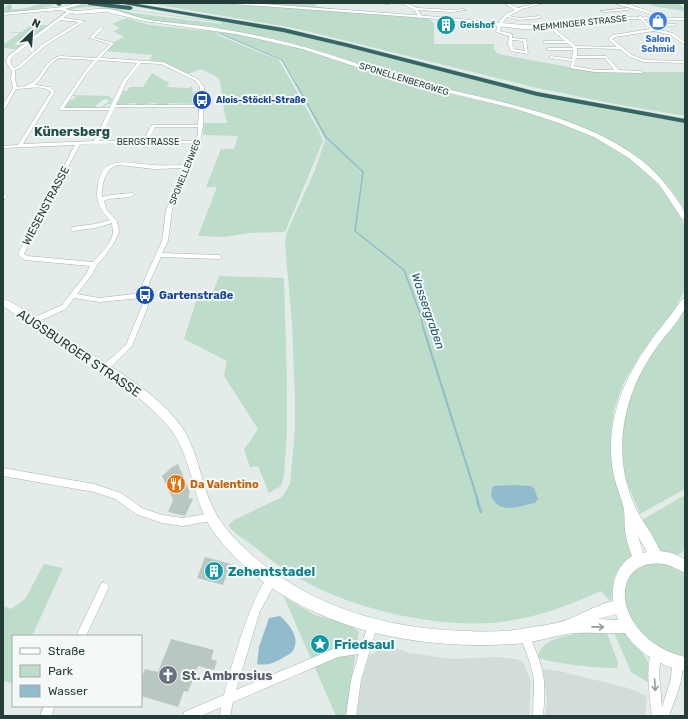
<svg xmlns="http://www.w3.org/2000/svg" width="688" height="719" font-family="Rubik,sans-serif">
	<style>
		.built { fill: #d2dcd9 }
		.green { fill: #bedcca; fill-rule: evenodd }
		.water { fill: #90bccd }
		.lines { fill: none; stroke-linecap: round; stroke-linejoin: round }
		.stream-far3 { stroke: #90bccd; stroke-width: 1 }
		.stream-far2 { stroke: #90bccd; stroke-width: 1.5 }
		.stream-far1 { stroke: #90bccd; stroke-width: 2 }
		.stream { stroke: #90bccd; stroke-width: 2.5 }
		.building { fill: #b9c7c3 }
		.street-casing { stroke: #a7b4b1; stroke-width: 1 }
		.secondary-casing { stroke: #a3b7b3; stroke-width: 1 }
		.highway-casing { stroke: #c2c9c8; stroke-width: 1 }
		.street { fill: #fff; fill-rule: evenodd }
		.secondary { fill: #fff; fill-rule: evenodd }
		.highway { fill: #326763; fill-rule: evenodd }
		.oneway { stroke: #929e9c }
		.labels { text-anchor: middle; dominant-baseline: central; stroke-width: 4; stroke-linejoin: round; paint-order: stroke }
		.far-street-label { font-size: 9px; fill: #243d39; stroke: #f4f9f7 }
		.far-culture-label { font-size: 9px; font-weight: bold; fill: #0d838f; stroke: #f4f9f7; text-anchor: start }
		.far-shop-label { font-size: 9px; font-weight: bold; fill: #366cbe; stroke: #f4f9f7 }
		.far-transit-label { font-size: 9px; font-weight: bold; fill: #164399; stroke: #f4f9f7; text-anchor: start }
		.street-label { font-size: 11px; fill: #243d39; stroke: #f4f9f7 }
		.transit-label { font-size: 11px; font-weight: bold; fill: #164399; stroke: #f4f9f7; text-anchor: start }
		.food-label { font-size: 11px; font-weight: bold; fill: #c56008; stroke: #f4f9f7; text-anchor: start }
		.water-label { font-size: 12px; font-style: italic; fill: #225d75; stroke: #f4f9f7 }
		.far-district-label { font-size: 13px; font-weight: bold; fill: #224e49; stroke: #f4f9f7 }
		.near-street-label { font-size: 13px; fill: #243d39; stroke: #f4f9f7 }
		.near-culture-label { font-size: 13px; font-weight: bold; fill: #0d838f; stroke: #f4f9f7; text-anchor: start }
		.near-worship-label { font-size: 13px; font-weight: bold; fill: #5b616d; stroke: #f4f9f7; text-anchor: start }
	</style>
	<rect width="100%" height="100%" fill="#e4ecea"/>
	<!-- built -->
	<g class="built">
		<polygon points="383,645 388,645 409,653 453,659 496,657 517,659 523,662 531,682 529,716 357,716 361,681 370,654 374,654 378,647"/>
		<polygon points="543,669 559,671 628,688 647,696 645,716 545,716 547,701"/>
	</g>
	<!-- green -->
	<g class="green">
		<path d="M44,3h13c-8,7 -42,8 -54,10v-5l5,-4 4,2v3c12,1 21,-3 32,-6z"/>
		<polygon points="147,3 224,3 427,18 431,20 434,24 434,44 494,44 494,49 497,53 503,55 597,72 685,72 685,116 615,104 537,88 294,28"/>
		<polygon points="247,3 317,3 315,6 341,10"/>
		<polygon points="645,3 679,3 685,8 685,11 657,7"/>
		<path d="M90,4l169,23 62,13 218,56 86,17 60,10v88c-13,-24 -32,-42 -54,-57 -60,-41 -126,-48 -194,-66 -55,-14 -106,-37 -161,-49 -43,-9 -86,-12 -129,-19 -15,-3 -31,-7 -46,-11l2,-2 -3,-1 -23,2 -6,2h16l-12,1 -7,-1 4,-4zM107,7h1l114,16 -1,1 -87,-11z"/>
		<path d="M126,18l24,7 57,6 -11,-4c41,6 82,14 121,26 26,8 51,19 78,27 83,25 178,30 247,89 18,16 34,34 43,57v64l-13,23 -32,42 -17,29 -9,26 -3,24 2,31 9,35 10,56c-9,5 -18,16 -19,27 -1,7 1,12 -3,18l-9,-10c-35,16 -72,29 -110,32 -68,4 -157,-18 -213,-58 -8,-5 -14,-11 -22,-17 -8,-7 -19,-12 -26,-20l-1,-3 5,-5 48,-23 8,-13 5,-55v-29l-3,-76 -7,-81 2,-11 28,-62 10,-30 -21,-41 -23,-39 -58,-25 -8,-1 64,26 40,71 4,10 -38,91 -36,1 -25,4 -26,-1 19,-49h-11l15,-38h13l4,-13 -35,-1 1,-12h23l-3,-13 -4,-29 -3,-4 -16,-8 -13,5 -25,-12 -14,-2 4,-5 -47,-4 8,-9 10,-5 -11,-6 7,-3 -8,-4z"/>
		<polygon points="31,25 48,25 16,49 3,48 3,45 20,33 3,32 22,32"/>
		<path d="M152,73l17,10 -2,4 21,1 4,-2 1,7 2,3h5l-1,8 -30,-1 -2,2h-11l1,-2c-8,0 -13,2 -21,2l1,-2c-8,0 -14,2 -21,2v-4h3l4,-10h4l3,-4h13z"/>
		<path d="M73,95l38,1 -2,2h4l-3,6h-4l4,-4 -6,-1 -9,7 4,2 6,-4 4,1c-10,4 -19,4 -30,4v-2l-15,3 -2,-1 7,-9h4l3,-4h-4z"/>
		<polygon points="219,276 284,278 287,381 287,432 284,475 281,486 269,493 258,466 250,467 244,450 258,429 224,376 227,361 184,339 199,292 213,292"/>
		<polygon points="685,308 685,489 640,514 623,473 620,432 628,397 648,357 677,321"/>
		<path d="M685,495v54c-2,2 -5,5 -8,6 -17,6 -29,-23 -37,-34z"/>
		<path d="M660,561l25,9v88c-23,-3 -59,-31 -61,-56 -1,-8 1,-17 2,-25l17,-15z"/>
		<polygon points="44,564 63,568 32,636 13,636 13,679 12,683 3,681 3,606 11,609 25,599"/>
		<polygon points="284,597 315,615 347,624 359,631 346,716 336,716"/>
		<polygon points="615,630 630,635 642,652 648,662 649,683 631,672 615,635"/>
		<path d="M606,631l12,31 -1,6c-9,1 -74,-5 -79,-11 3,-24 49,-24 68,-26z"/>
	</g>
	<!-- water -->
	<g class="water">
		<path d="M513,485l17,1 4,2 4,11 -3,4c-12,2 -32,11 -41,-2 -4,-6 -3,-9 -1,-15z"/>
		<path d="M280,616c9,8 22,23 12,36 -2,2 -6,4 -8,5 -9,6 -17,9 -27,7l2,-17 10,-29z"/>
	</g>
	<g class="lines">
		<!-- stream-far3 -->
		<g class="stream-far3">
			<polyline points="8,10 10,5"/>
			<polyline points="221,34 282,60 296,85"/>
		</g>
		<!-- stream-far2 -->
		<polyline class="stream-far2" points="296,84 326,137 363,172 355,231 404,270 421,316 423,328"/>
		<!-- stream-far1 -->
		<polyline class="stream-far1" points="423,327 478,501"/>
		<!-- stream -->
		<polyline class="stream" points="477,500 481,512"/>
	</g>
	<!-- building -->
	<g class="building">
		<polygon points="178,464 190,492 188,498 193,499 185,516 168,512 173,500 162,476 172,467"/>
		<polygon points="205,557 231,564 223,585 197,578"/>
		<polygon points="171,639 214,650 211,659 217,661 214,670 198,666 188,692 184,691 178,707 141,696 141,679 145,669 158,672"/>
	</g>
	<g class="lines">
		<defs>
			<g id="street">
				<polygon points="379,3 391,3 389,4"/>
				<polygon points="401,3 406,3 417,8 452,10 464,9 466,10 452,12 418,10 422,17 420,18 418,17 415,10"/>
				<path d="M504,3h4l10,5 20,-5h6l-22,6 -13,7 10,2 21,-2 1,2 -22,2 -12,-3 -6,8 -1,6 12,3v4l14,1 2,15 -17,-3 -3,-7 1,-8 -13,-4c2,-12 8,-18 19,-22zM512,40l11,1 2,10 -12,-2z"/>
				<path d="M613,3c14,0 36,6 46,15l-3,1 -8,-6z"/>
				<polygon points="629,8 628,10 603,12 601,11"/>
				<path d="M68,11l3,1 -8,6 22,3 -40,25 -25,22 -5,2v9l2,8c27,-1 22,-25 43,-31l36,2 14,-14 -21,-6 13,-12 1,2 -9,10 20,5 -14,15 63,4 35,17 6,8 -1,39 -3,16 -9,24 -19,44 -4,31 -6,12 57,2 3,2 -3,2 -58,-2 -12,26 -1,23 -16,40 -24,24h-6l-1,-2 1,-2 24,-21 16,-39v-8l-43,4 -25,-4 -8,11 -31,14h-4l-1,-2 1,-2 31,-14 24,-31 4,-8 -65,-6 -2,-1 -5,-5 57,-109 -72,3v-2l15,-1 33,-53c-8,-8 -24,-3 -35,-3l-11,20 -2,1v-5l10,-17 -2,-9 1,-8 -6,-9 2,-6zM60,20l19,2 -36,22 -25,22 -4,2 -4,-6 2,-5zM60,58l34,2 -9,11 -26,38v1h50l-15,31 -71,3 32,-52 -5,-5 -15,-2c9,-8 13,-23 25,-27zM98,60l39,3 -14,18 -12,24 -1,1v2h-46l23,-35zM141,63l20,1 35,17 4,6 -1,18h-83l11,-24zM115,107h84l-1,18h-45l-2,1 -8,15h-44zM155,127h43v7l-3,7h-47zM194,143l-7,22c-11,0 -23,1 -34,0 -23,-1 -50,-12 -55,20 -3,16 1,23 12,35l-15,4 -22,3 -3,2 3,2 22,-3 17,-5c0,3 1,7 1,10 -2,11 -13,21 -20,29l-66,-6 -3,-2 56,-110zM119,165l35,4 32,-1 -20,42 -4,31 -19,42 -1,10 -43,5 -22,-4 14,-18 6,-11 8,-9 9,-13 5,-11 -2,-11 -11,-12 -2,-8c9,-5 21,-1 31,-6l-3,-2 -22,2 -8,2c-1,-8 2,-22 8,-28 2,-2 6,-3 9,-4z"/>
				<path d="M639,16h2l6,7 29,1 -1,2 -26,-1 6,4 18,4 12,9v3l-14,-10 -17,-4 -39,6 -3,2 20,16 13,5 40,1v2l-41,-1 -14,-5 -10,-8 -43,-1v8h29l13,14 22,1 2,1 -2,1 -46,-1 -25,-4 2,-7 -22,-3 -1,-1 2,-1 21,3 1,-9h-25l-2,-1 2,-1h25l-5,-5h-23l-2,-1 2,-1h20l-16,-14 1,-2 26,21 41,1 -9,-8 5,-4 37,-6 -11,-11zM576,58h29l9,12h-19l-22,-4z"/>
				<polygon points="3,193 5,194 7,197 3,200"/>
				<polygon points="3,468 94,484 121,493 142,508 162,515 183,518 211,513 214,514 215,517 214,520 211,521 183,526 162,523 136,514 115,499 94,492 3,476"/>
				<path d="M272,575l3,2 2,3 -17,31 -24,79 102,-43 17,-3 6,1 8,-22 3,-2 3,2 2,3 -16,54 -5,36h-10l5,-36 8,-26 -21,3 -105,45 -3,14h-10l1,-9 -20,9h-18l1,-4 40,-17c5,-21 30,-112 48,-120z"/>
				<polygon points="104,582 107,584 109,587 86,636 76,636 101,584"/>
				<path d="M525,631l3,2c7,15 14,31 16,48 1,12 0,23 -1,35h-10c0,-12 1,-23 1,-35 -2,-15 -8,-30 -14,-45l2,-3z"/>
				<path d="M656,649l4,1 1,4 -2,19 3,34 9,-28 1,-16 1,-4 4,-1 4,1c6,15 -7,42 -12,57h-17c-2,-19 -7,-48 0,-66z"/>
				<polygon points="44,706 55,706 51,716 40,716"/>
			</g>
			<g id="secondary">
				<path d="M78,3h8l-21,6c14,5 29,-2 44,0 12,2 24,7 36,10 25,5 52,5 77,10 36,6 72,14 106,25 24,7 47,17 71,24 83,22 218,37 271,112 7,10 15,18 15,29h-3l-23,-35 -30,-26 -35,-21 -38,-15 -40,-13 -120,-29 -94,-31 -66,-15 -92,-13 -37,-9 -31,2 -17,-4 -56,5v-2l60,-6z"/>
				<polygon points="230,3 252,3 427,16 523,25 541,25 627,17 685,18 685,20 627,19 541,29 523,29 427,18 232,4"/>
				<path d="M685,298c0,4 1,8 -1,12 -6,13 -19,25 -27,37 -35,47 -47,110 -20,164 4,8 9,14 13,21 4,6 7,13 10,19l12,2 13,6v14c-6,-3 -11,-6 -17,-8 -39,-9 -54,25 -35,56 11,19 31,31 52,36v14c-24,-5 -46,-17 -60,-38 -17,1 -34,-1 -50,0 -21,2 -40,10 -61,11 -107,7 -230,-19 -299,-110 -24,-32 -21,-77 -47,-108 -27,-32 -64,-52 -98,-75 -22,-14 -44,-30 -67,-45v-7c16,5 43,26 58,36 39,26 99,56 124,97 16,28 17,62 35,88 9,14 21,25 33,36 60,52 135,73 213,75 20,1 41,1 61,-3 13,-2 28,-4 40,-8 16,-7 30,-15 46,-19 -2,-18 4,-35 19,-45 -2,-6 -5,-13 -6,-20 -2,-9 -1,-19 -2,-27 -3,-13 -9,-25 -11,-38 -8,-44 8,-87 33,-123 11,-17 25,-32 36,-49zM638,536l9,16 -4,1zM616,614l2,6 -20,-1z"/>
			</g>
			<g id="highway">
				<polygon points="55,3 61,3 62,4 59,6"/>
				<polygon points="86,3 103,3 130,6 133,8 130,10 89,5"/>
				<polygon points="118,3 131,3 283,28 350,44 537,92 685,119 685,123 537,96 347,47 283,32"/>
			</g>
		</defs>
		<!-- street casing -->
		<use href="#street" class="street-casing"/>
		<!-- secondary casing -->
		<use href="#secondary" class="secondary-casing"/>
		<!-- highway casing -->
		<use href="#highway" class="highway-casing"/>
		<!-- street -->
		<use href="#street" class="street"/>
		<!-- secondary -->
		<use href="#secondary" class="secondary"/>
		<!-- highway -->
		<use href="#highway" class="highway"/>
	</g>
	<!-- one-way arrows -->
	<defs><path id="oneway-shaft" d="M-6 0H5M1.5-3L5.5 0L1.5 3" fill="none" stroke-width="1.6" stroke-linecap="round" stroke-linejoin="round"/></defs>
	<g class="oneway">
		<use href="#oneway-shaft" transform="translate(598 627) rotate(1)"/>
		<use href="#oneway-shaft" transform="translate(655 685) rotate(86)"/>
	</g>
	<!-- icons -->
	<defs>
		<symbol id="shop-disc" viewBox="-11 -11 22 22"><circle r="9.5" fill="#3f7fe0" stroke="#f4f9f7"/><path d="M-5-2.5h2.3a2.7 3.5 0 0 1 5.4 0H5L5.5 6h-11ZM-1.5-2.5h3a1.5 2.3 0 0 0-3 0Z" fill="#fff"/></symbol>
		<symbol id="building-disc" viewBox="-11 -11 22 22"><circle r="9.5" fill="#0f9aa8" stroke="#f4f9f7"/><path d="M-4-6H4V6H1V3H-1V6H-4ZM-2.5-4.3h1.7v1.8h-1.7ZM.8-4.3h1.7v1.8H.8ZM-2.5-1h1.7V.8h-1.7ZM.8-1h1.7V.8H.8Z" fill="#fff"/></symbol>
		<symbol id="bus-disc" viewBox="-11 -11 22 22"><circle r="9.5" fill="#1a4fb4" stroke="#f4f9f7"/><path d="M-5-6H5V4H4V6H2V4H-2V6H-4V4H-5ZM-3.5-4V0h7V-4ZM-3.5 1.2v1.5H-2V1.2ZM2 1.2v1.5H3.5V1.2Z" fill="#fff"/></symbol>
		<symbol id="restaurant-disc" viewBox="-11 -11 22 22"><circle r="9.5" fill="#e8710a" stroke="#f4f9f7"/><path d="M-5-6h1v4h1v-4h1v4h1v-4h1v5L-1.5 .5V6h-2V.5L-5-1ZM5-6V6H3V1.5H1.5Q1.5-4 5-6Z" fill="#fff"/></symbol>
		<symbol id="sight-disc" viewBox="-11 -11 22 22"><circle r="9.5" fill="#0f9aa8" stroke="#f4f9f7"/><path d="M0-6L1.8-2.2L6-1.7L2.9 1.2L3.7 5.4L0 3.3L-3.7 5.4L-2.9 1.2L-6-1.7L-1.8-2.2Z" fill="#fff"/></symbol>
		<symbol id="church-disc" viewBox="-11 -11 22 22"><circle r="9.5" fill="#6b7280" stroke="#f4f9f7"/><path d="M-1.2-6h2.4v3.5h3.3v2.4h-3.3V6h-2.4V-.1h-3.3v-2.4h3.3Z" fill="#fff"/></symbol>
	</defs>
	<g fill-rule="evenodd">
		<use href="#shop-disc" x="647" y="10" width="22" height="22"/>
		<use href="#building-disc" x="435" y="14" width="22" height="22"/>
		<use href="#bus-disc" x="191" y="89" width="22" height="22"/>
		<use href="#bus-disc" x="134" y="284" width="22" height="22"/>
		<use href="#restaurant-disc" x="165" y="473" width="22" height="22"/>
		<use href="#building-disc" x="203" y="560" width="22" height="22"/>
		<use href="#sight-disc" x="309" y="633" width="22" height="22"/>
		<use href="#church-disc" x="157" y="664" width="22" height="22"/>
	</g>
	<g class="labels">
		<!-- far-street labels -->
		<g class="far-street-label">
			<text transform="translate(580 23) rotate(-6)">MEMMINGER STRASSE</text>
			<text transform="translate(404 79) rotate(17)">SPONELLENBERGWEG</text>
			<text x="148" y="142">BERGSTRASSE</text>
			<text transform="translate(185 172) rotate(-68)">SPONELLENWEG</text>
		</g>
		<!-- far-culture labels -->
		<g class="far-culture-label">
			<text x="460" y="25">Geishof</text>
		</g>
		<!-- far-shop labels -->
		<g class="far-shop-label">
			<text x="658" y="39">Salon<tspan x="658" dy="10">Schmid</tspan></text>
		</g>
		<!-- far-transit labels -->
		<g class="far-transit-label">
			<text x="216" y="100">Alois-Stöckl-Straße</text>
		</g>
		<!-- street labels -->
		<g class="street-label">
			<text transform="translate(46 206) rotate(-62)">WIESENSTRASSE</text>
		</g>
		<!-- transit labels -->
		<g class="transit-label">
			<text x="159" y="295">Gartenstraße</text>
		</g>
		<!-- food labels -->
		<g class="food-label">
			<text x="190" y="484">Da Valentino</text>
		</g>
		<!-- water labels -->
		<g class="water-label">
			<text transform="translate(428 311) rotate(71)">Wassergraben</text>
		</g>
		<!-- far-district labels -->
		<g class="far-district-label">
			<text x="72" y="131">Künersberg</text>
		</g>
		<!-- near-street labels -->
		<g class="near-street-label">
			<text transform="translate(79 353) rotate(34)">AUGSBURGER STRASSE</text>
		</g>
		<!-- near-culture labels -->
		<g class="near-culture-label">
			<text x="228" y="571">Zehentstadel</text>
			<text x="334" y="644">Friedsaul</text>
		</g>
		<!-- near-worship labels -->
		<g class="near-worship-label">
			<text x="182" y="675">St. Ambrosius</text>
		</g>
	</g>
	<!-- border -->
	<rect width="688" height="719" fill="none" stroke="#243d39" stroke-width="8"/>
	<!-- legend -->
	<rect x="12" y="635" width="130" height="72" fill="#f4f9f7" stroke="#a1aeab"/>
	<rect x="20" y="648" width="20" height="6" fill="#ffffff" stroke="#a1aeab"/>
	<text x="48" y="655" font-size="12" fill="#243d39">Straße</text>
	<rect x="20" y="665" width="20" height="12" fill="#bedcca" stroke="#a1aeab"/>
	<text x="48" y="675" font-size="12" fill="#243d39">Park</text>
	<rect x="20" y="685" width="20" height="12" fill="#90bccd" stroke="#a1aeab"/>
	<text x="48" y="695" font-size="12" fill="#243d39">Wasser</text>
	<!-- north arrow -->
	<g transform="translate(32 32) rotate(25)" stroke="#f4f9f7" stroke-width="3" paint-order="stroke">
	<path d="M0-3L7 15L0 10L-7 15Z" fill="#243d39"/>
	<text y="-6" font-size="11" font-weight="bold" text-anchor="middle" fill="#243d39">N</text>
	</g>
</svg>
